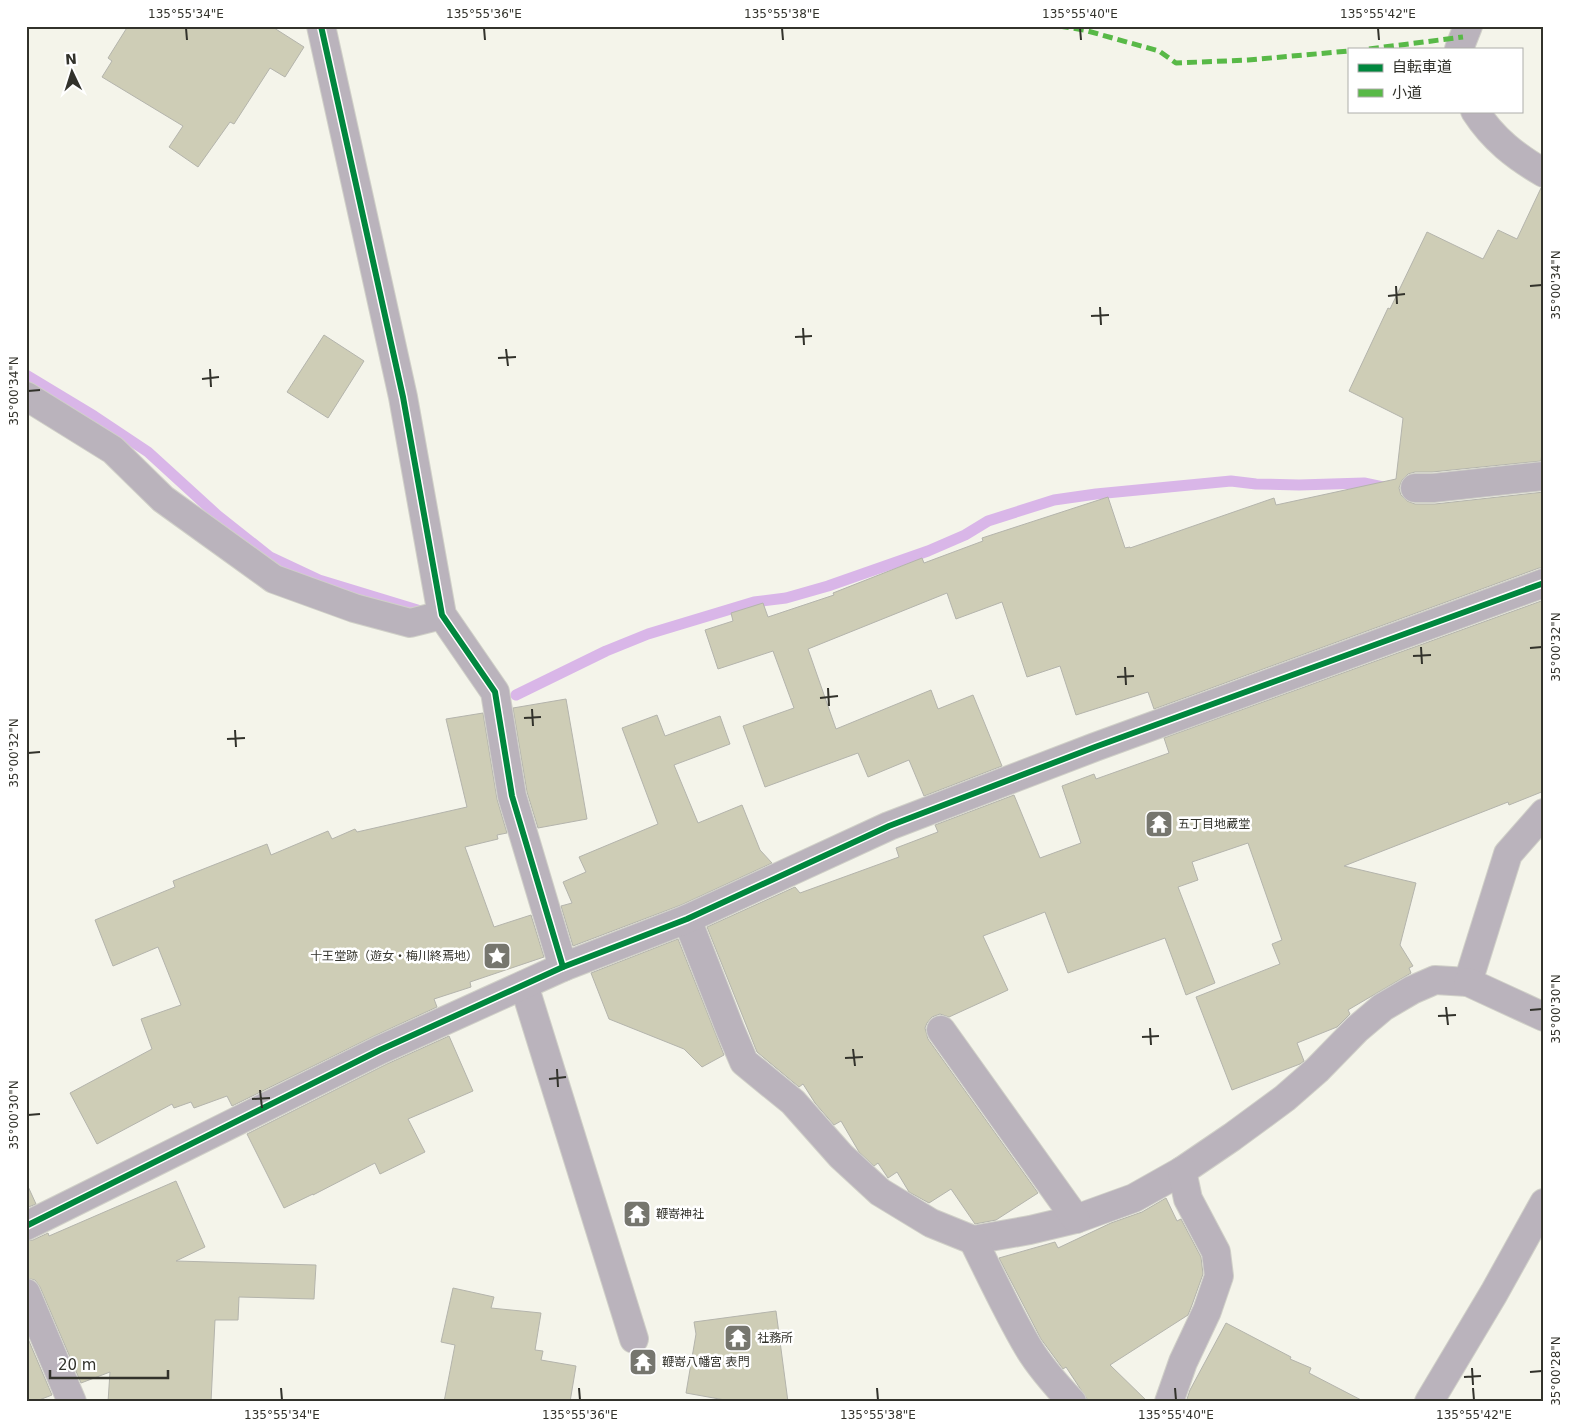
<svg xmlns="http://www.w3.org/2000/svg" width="1570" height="1428" font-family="'DejaVu Sans','Noto Sans JP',sans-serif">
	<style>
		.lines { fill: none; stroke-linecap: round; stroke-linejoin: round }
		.stream { stroke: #d9b6e8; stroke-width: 11 }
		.building { fill: #cecdb6; stroke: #b4b4ac }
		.minor-casing { stroke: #d0d0c8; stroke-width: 30 }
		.minor { stroke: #bab3bc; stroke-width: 28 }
		.quiet { stroke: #58b947; stroke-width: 5; stroke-dasharray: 10 5; stroke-linecap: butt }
		.cycleway-casing { stroke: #fff; stroke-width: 9 }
		.cycleway { stroke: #00873e; stroke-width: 6 }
		.ticks { fill: none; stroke: #32322b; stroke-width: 2 }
		.labels { text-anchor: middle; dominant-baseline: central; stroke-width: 5; stroke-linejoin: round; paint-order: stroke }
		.poi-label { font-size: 12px; fill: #32322b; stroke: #fff; text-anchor: start }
		.neatline { fill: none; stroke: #32322b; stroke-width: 2 }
		.ticks-label { font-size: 12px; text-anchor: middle; fill: #32322b }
	</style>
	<rect width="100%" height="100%" fill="#f4f4ea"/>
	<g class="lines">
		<!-- stream -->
		<g class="stream">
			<polyline points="26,375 94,416 148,452 217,515 270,557 319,580 424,612"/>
			<polyline points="516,695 606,651 648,634 754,602 786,598 828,586 928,551 965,535 988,521 1054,500 1096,494 1231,481 1256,484 1299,485 1364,483 1383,487"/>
		</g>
	</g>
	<!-- building -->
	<g class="building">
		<polygon points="128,26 271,26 304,47 285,77 270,68 234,124 230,122 198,167 169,147 183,126 102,77 112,61 108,58"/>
		<polygon points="1541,188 1544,189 1544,435 1541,461 1432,472 1415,472 1408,474 1402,480 1399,488 1401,495 1407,501 1415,504 1435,504 1544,492 1544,568 1539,568 1154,709 1148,692 1076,715 1060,666 1027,677 1002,602 956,619 947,593 808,649 836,729 931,690 938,709 973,695 1002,766 924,796 909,760 868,777 858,753 765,787 743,726 794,708 773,651 718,669 705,630 733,621 731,613 763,603 768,617 834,595 833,593 922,558 924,563 983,541 982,538 1108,497 1125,548 1130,547 1130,548 1274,498 1276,505 1396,479 1403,418 1349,391 1388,308 1390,309 1427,232 1483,259 1498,230 1517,239"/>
		<polygon points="324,335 364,361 328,418 287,392"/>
		<polygon points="1544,600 1544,791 1509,805 1508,802 1344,866 1416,883 1400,945 1413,966 1409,968 1411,973 1348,1010 1350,1014 1337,1027 1297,1043 1304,1061 1300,1064 1232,1090 1196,997 1280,964 1272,944 1282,940 1248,843 1192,862 1198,880 1178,887 1215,983 1186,995 1165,938 1068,973 1045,912 983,936 1008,990 949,1017 940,1014 932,1017 927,1023 925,1028 928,1039 1038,1193 996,1220 975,1224 951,1189 929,1203 909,1192 897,1172 888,1178 878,1163 874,1166 859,1152 841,1121 834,1125 815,1103 803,1084 799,1087 757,1052 707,927 795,887 800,893 899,857 896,848 938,832 935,825 1014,795 1040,858 1081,843 1062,786 1094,774 1096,779 1169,753 1164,738"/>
		<polygon points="566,699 587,819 538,828 527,792 513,708"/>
		<polygon points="483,713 497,799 507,833 497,835 498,839 465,847 494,927 531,915 544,957 470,982 471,987 434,999 437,1007 374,1036 232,1106 227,1096 194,1108 191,1102 174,1108 172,1104 97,1144 70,1093 152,1049 141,1019 181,1005 158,947 113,966 95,920 175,887 173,881 267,844 271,855 328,831 332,839 355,829 357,832 467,807 446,719"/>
		<polygon points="657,715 665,736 720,716 730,744 674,765 698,823 742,805 760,850 772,863 681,905 573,946 561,906 572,903 563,882 586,872 579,857 658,824 622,728"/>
		<polygon points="678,939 724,1055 702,1067 684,1049 609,1019 591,973"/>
		<polygon points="449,1036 473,1091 408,1119 425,1152 380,1174 375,1163 313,1195 313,1194 284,1208 247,1134 387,1064"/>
		<polygon points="176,1181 205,1247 176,1261 316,1265 314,1299 239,1297 238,1320 215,1320 211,1402 108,1402 110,1372 81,1383 40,1287 35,1280 26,1278 26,1241 33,1240 48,1233 49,1236"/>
		<polygon points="26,1182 36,1204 26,1208"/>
		<polygon points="1166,1198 1177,1221 1181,1219 1201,1257 1203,1274 1192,1305 1188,1315 1110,1365 1148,1402 1089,1402 1066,1367 1063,1369 1041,1339 999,1258 1055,1242 1058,1248 1111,1223 1142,1212"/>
		<polygon points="453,1288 494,1297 491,1308 541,1313 535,1350 543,1351 541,1360 576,1366 570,1402 444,1402 455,1345 441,1342"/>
		<polygon points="776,1311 788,1402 736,1402 686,1393 696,1334 694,1322"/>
		<polygon points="1226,1323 1291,1357 1290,1359 1311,1368 1309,1373 1365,1402 1186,1402 1190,1390"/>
		<polygon points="26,1334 52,1395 34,1402 26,1402"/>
	</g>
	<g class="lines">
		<defs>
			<g id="minor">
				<polyline points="321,26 403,397 442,615 495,692 512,796 563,967"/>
				<polyline points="1459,49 1468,26"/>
				<path d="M1475,111c18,28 41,46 69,62"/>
				<polyline points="26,396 113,450 163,499 274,579 354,608 410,623 442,615"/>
				<polyline points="1415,488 1433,488 1544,476"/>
				<polyline points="687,919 730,1029 744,1062 793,1102 841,1156 880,1192 931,1223 973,1240 1030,1230 1076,1219 1134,1198 1182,1171 1232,1137 1285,1098 1317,1070 1357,1029 1383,1007 1412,990 1435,980 1468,982 1508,854 1544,813"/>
				<polyline points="1468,982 1544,1017"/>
				<polyline points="524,985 634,1339"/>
				<polyline points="941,1030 1076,1219"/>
				<polyline points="26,1226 380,1050 563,967 687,919 889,826 1095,747 1544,583"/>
				<path d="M973,1240c18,36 35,73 55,107 12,20 28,38 44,55"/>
				<polyline points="26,1293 72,1402"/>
				<polyline points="1169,1402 1183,1362 1207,1311 1219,1276 1216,1252 1188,1199 1182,1171"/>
				<polyline points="1429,1402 1494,1293 1544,1203"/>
			</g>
		</defs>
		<!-- minor casing -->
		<use href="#minor" class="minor-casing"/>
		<!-- minor -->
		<use href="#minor" class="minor"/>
		<!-- quiet -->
		<g class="quiet">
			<polyline points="1059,26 1084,30 1159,51 1176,63 1248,60 1349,51"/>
			<polyline points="1369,49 1463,37"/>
		</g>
		<defs>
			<g id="cycleway">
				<polyline points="321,26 403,397 442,615 495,692 512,796 563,967"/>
				<polyline points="26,1226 380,1050 563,967 687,919 889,826 1095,747 1544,583"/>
			</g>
		</defs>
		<!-- cycleway casing -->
		<use href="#cycleway" class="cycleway-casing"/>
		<!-- cycleway -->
		<use href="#cycleway" class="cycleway"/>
	</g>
	<!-- ticks -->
	<path class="ticks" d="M186,28l1,12M484,28l1,12M782,28l1,12M1080,28l1,12M1378,28l1,12M1396,286l1,18M1530,286l12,-1M1388,296l17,-2M1100,307l1,18M1091,316l18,-1M803,328l1,17M795,337l17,-1M506,349l2,17M498,358l18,-1M210,369l1,18M202,379l17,-2M28,391l12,-1M1421,647l1,17M1530,648l12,-1M1413,656l18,-1M1125,667l1,18M1117,677l17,-1M828,688l1,18M820,698l18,-2M532,709l1,17M524,718l17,-1M235,730l1,17M227,739l18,-1M28,753l12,-1M1446,1007l2,18M1530,1010l12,-1M1438,1016l18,-1M1150,1028l1,17M1142,1037l17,-1M853,1049l2,17M845,1058l18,-1M557,1069l1,18M549,1079l17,-2M260,1090l2,18M252,1099l18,-1M28,1115l12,-1M1472,1368l1,17M1530,1372l12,-1M1464,1377l17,-1M281,1388l1,12M579,1388l1,12M877,1388l1,12M1175,1388l1,12M1473,1388l1,12"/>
	<!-- icons -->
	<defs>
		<symbol id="temple-square" viewBox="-11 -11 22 22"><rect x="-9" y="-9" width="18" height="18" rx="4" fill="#76766e" stroke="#fff"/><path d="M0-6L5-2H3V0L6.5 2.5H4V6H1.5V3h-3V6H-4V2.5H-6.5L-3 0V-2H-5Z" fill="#fff"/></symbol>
		<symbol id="sight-square" viewBox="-11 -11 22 22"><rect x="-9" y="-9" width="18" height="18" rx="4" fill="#76766e" stroke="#fff"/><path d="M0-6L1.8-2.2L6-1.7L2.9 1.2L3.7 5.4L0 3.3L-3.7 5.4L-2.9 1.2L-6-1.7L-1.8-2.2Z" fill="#fff"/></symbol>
	</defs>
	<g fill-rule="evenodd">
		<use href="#temple-square" x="1143" y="808" width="32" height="32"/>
		<use href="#sight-square" x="481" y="940" width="32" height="32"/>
		<use href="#temple-square" x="621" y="1198" width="32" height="32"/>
		<use href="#temple-square" x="722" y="1322" width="32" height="32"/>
		<use href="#temple-square" x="627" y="1346" width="32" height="32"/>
	</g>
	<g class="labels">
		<!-- poi labels -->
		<g class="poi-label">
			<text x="1178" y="824">五丁目地蔵堂</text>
			<text x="478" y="956" text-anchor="end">十王堂跡（遊女・梅川終焉地）</text>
			<text x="656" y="1214">鞭嵜神社</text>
			<text x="757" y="1338">社務所</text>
			<text x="662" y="1362">鞭嵜八幡宮 表門</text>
		</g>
	</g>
	<!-- border -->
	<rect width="1570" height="1428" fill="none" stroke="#ffffff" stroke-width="55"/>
	<!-- legend -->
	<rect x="1348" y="48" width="175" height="65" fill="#ffffff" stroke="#adadaa"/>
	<rect x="1358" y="64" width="25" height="8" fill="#00873e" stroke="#adadaa"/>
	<text x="1392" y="72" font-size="15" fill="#32322b">自転車道</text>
	<rect x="1358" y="89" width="25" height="8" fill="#58b947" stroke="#adadaa"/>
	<text x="1392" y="98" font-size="15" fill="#32322b">小道</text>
	<!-- north arrow -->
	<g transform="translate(72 72) rotate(356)" stroke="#ffffff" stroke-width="4" paint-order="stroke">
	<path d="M0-4L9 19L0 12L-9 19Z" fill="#32322b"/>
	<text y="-8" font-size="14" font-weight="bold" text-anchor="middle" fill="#32322b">N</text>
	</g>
	<!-- scale -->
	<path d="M50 1370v8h118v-8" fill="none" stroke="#32322b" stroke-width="2.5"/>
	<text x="58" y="1370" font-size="15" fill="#32322b" stroke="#ffffff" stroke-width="4" paint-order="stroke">20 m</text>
	<rect x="28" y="28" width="1514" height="1372" class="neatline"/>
	<g class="ticks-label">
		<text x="186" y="18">135°55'34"E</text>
		<text x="484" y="18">135°55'36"E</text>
		<text x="782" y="18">135°55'38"E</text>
		<text x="1080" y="18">135°55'40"E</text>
		<text x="1378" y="18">135°55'42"E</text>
		<text transform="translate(1556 285) rotate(-90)" y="4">35°00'34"N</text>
		<text transform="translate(14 391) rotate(-90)" y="4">35°00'34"N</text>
		<text transform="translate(1556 647) rotate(-90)" y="4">35°00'32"N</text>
		<text transform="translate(14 753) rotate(-90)" y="4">35°00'32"N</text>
		<text transform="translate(1556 1009) rotate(-90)" y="4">35°00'30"N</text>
		<text transform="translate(14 1115) rotate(-90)" y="4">35°00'30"N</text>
		<text transform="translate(1556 1371) rotate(-90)" y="4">35°00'28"N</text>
		<text x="282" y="1419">135°55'34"E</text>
		<text x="580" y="1419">135°55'36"E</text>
		<text x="878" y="1419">135°55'38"E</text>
		<text x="1176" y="1419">135°55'40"E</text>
		<text x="1474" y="1419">135°55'42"E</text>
	</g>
</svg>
